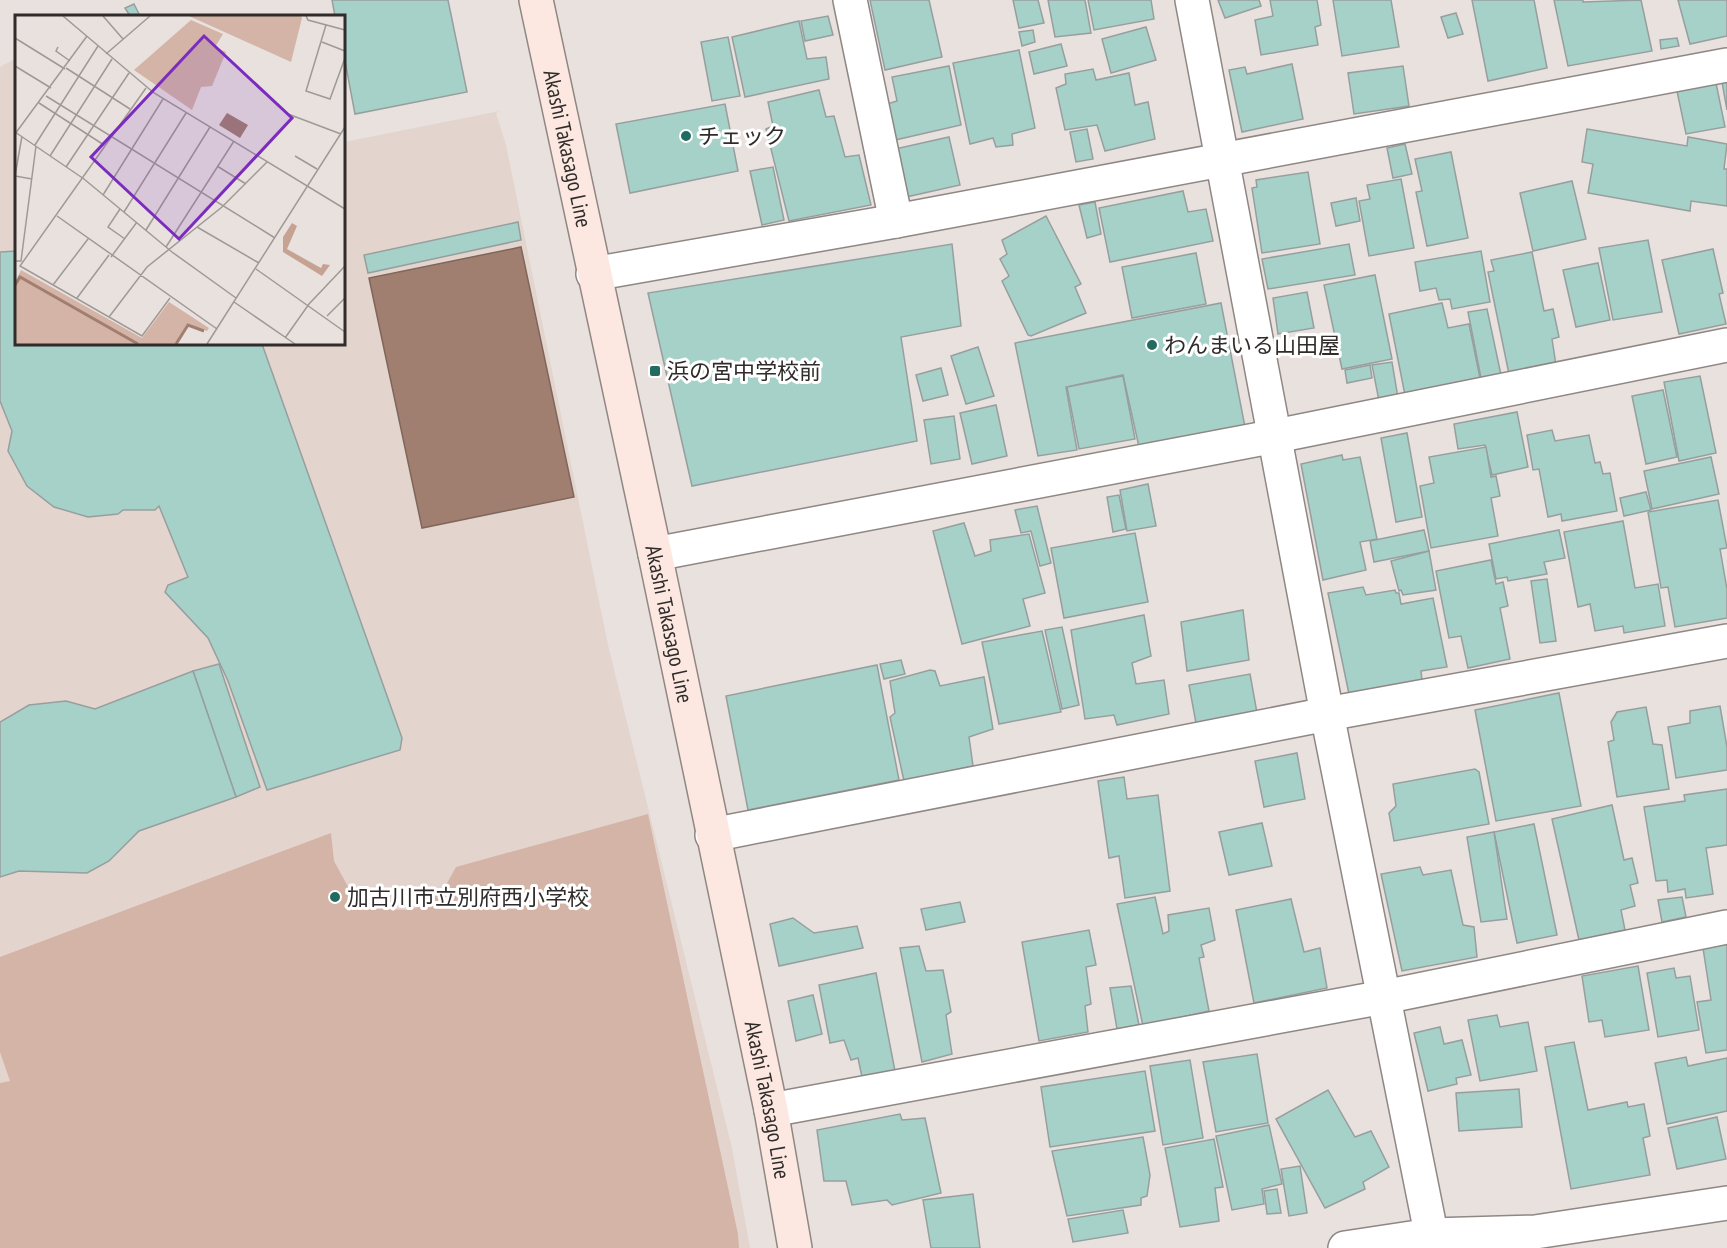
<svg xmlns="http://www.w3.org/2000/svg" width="1727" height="1248" font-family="'PT Sans Narrow','Noto Sans JP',sans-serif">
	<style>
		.built { fill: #e4d4ce }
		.green { fill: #d4b4a6 }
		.water { fill: #a17f70; stroke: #7f665b; stroke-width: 1.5 }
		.building { fill: #a5d1c9; stroke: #979f9e; stroke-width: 1.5 }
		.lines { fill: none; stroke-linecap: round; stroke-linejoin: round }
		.street-casing { stroke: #8f8784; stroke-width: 36 }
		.secondary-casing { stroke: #8f8784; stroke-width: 36 }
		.street { stroke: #fff; stroke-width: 33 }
		.secondary { stroke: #fce8e0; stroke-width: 33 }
		.poi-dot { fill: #226b61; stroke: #fff; stroke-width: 2 }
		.labels { text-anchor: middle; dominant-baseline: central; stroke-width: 6; stroke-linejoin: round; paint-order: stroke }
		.poi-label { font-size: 22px; fill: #2f2c2b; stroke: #fff; text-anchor: start }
		.street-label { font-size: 22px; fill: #2f2c2b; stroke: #fff }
		.inset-river { fill: none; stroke: #a17f70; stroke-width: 3 }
		.inset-road { fill: none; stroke: #9f9996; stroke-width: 1.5 }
		.view { fill: #7b2cbf; fill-opacity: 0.15; stroke: #7b2cbf; stroke-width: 3 }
		.inset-edge { fill: none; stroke: #2f2c2b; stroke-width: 3 }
	</style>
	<rect width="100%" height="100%" fill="#e9e1de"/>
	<!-- built -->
	<polygon class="built" points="16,58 16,344 344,344 344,142 500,111 496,113 506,145 608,645 732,1148 750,1248 0,1248 0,67"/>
	<!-- green -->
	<polygon class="green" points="648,814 738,1234 739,1248 0,1248 0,1083 10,1081 0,1052 0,957 331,833 334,861 352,894 361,889 379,890 385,909 408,910 422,906 446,885 456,867"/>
	<!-- water -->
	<polygon class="water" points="521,247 574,497 422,528 369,278"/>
	<!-- building -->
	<g class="building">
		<polygon points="332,0 448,0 467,92 355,114 344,56 344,16 335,16"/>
		<polygon points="870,0 929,0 942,57 885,70"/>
		<polygon points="1013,0 1038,0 1044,23 1019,28"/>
		<polygon points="1048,0 1085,0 1091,33 1055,37"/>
		<polygon points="1088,0 1151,0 1154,19 1094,30"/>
		<polygon points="1218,0 1259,0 1261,6 1225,18"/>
		<polygon points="1270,0 1317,0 1321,25 1315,27 1318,45 1261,55 1255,20 1273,16"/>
		<polygon points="1333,0 1391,0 1399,47 1342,56"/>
		<polygon points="1472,0 1534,0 1547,68 1488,81"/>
		<polygon points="1554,0 1583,0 1583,2 1641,0 1652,51 1568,66"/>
		<polygon points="1678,0 1727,0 1727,36 1690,44"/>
		<polygon points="134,4 140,16 130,16 125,8"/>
		<polygon points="1456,13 1463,34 1448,38 1441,17"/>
		<polygon points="828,16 833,35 805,41 801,21"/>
		<polygon points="799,21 807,59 826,57 829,79 745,97 732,37"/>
		<polygon points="1146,27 1156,60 1111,73 1102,39"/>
		<polygon points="1033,30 1035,42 1022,46 1019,32"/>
		<polygon points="728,37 740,96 712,101 701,42"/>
		<polygon points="1677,38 1679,46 1661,49 1660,40"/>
		<polygon points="1061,44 1067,66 1034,74 1029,52"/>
		<polygon points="1019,50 1035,128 1012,134 1013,145 996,147 993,138 970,144 953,63"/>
		<polygon points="1292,64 1303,119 1242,132 1229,70 1245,67 1247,74"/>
		<polygon points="949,66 961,125 895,140 887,104 897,101 892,77"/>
		<polygon points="1403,66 1409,106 1354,114 1348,73"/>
		<polygon points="1093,69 1096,80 1129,73 1135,105 1148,102 1155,139 1105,151 1097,125 1065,130 1056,88 1066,84 1065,74"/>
		<polygon points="1727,81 1727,110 1722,82"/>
		<polygon points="1716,83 1725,127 1686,134 1677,91"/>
		<polygon points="819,90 826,117 834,116 845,157 859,155 871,205 789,221 766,129 773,126 768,102"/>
		<polygon points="725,104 738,171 630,193 616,124"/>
		<polygon points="1087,129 1093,159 1076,162 1070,132"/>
		<polygon points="1587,129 1687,146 1688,137 1727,144 1724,169 1727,169 1727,206 1691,201 1690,211 1588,193 1593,164 1582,162"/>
		<polygon points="949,137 960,185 906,197 895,149"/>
		<polygon points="1405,144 1412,174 1393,178 1387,148"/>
		<polygon points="1451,152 1468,238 1427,246 1416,192 1422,191 1415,159"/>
		<polygon points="773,167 784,220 762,225 750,171"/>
		<polygon points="1308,172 1320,244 1262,253 1252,188 1257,187 1256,180"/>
		<polygon points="1401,179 1414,248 1369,256 1359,201 1370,199 1367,185"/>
		<polygon points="1572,181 1586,239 1533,251 1520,193"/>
		<polygon points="1183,191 1188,212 1206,209 1213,241 1110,262 1099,208"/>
		<polygon points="1356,198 1360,221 1336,226 1331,203"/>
		<polygon points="1095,202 1101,234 1087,238 1079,205"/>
		<polygon points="1046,216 1081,284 1075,287 1086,313 1031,336 1028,335 1002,281 1009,276 1000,259 1007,254 1002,240"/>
		<polygon points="518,222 521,240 368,273 364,255"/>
		<polygon points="1648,240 1662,312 1613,320 1599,248"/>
		<polygon points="952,244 961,326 901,337 917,441 692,486 648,293"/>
		<polygon points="1349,244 1355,275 1268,289 1262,259"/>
		<polygon points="1713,249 1723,293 1719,294 1726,324 1679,334 1662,260"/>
		<polygon points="16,251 16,344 262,344 402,738 400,750 267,790 228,681 208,638 165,592 168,585 188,577 159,506 155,510 123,510 118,514 88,517 54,507 27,486 8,451 12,431 0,401 0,252"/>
		<polygon points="1481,251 1490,302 1452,309 1450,299 1439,300 1436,288 1420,291 1415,262"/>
		<polygon points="1532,252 1544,311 1553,309 1559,337 1552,339 1556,365 1509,374 1488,272 1494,271 1491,260"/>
		<polygon points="1196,253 1206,304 1132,318 1122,267"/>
		<polygon points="1598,263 1610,320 1576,327 1563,270"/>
		<polygon points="1375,275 1392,359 1342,369 1324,285"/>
		<polygon points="1307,292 1314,328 1278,334 1273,298"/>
		<polygon points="1221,303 1245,427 1139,447 1123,375 1066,387 1077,450 1038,456 1015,343"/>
		<polygon points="1442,303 1448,328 1469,324 1480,378 1405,395 1389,314"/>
		<polygon points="1487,309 1501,375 1481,378 1468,312"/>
		<polygon points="978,347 994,396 966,404 951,356"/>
		<polygon points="1392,362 1398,398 1379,401 1372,365"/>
		<polygon points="1370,365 1372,378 1347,383 1345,370"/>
		<polygon points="941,368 948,395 923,401 916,375"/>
		<polygon points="1123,376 1135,439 1079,449 1067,387"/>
		<polygon points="1700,376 1716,453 1679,461 1664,382"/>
		<polygon points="1663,390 1677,457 1646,464 1632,396"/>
		<polygon points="996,405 1007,456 972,464 960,413"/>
		<polygon points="1517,412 1528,467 1492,475 1485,445 1458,449 1454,424"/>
		<polygon points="954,416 960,459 931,464 924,420"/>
		<polygon points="1552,430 1555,441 1589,435 1595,463 1600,462 1603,474 1610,473 1617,511 1562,521 1561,514 1548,517 1539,469 1533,470 1527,435"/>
		<polygon points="1407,433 1422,517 1396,522 1381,438"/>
		<polygon points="1486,447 1491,477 1496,476 1500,496 1491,498 1498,536 1431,548 1420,486 1434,483 1429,457"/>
		<polygon points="1342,455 1343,460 1360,457 1377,539 1360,542 1366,570 1323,580 1301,464"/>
		<polygon points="1711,457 1719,494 1652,509 1644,471"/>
		<polygon points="1148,484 1156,526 1127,531 1120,490"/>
		<polygon points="1646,492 1651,510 1624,516 1620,498"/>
		<polygon points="1119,495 1126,529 1113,532 1107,497"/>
		<polygon points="1718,500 1727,548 1720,549 1727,589 1727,618 1675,627 1668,587 1661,588 1648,512"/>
		<polygon points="1037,506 1051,563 1040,566 1031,531 1021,533 1015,510"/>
		<polygon points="1623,521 1635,588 1658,584 1665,626 1624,633 1623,626 1595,631 1590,604 1578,607 1564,532"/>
		<polygon points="964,523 975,556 991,551 990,540 1029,534 1045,593 1023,599 1030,626 962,644 933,531"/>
		<polygon points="1424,530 1429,551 1374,562 1370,541"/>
		<polygon points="1559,530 1565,558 1544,562 1547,574 1508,581 1507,577 1496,579 1489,544"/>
		<polygon points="1135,533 1148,602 1064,618 1051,548"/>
		<polygon points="1429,551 1436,590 1403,595 1401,590 1399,591 1391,561"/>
		<polygon points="1491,560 1496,584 1503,582 1508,606 1500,608 1510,659 1468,668 1461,636 1449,638 1436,571"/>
		<polygon points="1547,579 1556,641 1540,643 1531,581"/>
		<polygon points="1363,587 1366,595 1395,590 1396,593 1399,593 1401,604 1433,598 1447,667 1421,671 1422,680 1349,694 1328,593"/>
		<polygon points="1243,610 1249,660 1187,671 1181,622"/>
		<polygon points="1144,615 1151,656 1132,663 1136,684 1164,680 1169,714 1117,725 1114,715 1085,719 1071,630"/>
		<polygon points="1062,627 1079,705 1062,709 1045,630"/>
		<polygon points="1042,631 1061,712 999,724 982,642"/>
		<polygon points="901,660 905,674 884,679 880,664"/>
		<polygon points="219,664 260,787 236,797 193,671"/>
		<polygon points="877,665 899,780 748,810 726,696"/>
		<polygon points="930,670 935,671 940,686 984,677 993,729 969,737 973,766 904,781 890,717 895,713 890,681"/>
		<polygon points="193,671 236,797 139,831 109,861 87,873 19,871 0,877 0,722 29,705 66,701 95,709"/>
		<polygon points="1250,674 1259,724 1198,734 1189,685"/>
		<polygon points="1559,693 1581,806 1496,821 1475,710"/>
		<polygon points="1720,706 1727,747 1727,770 1676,778 1668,727 1690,723 1690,711"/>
		<polygon points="1646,707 1653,744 1662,745 1669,789 1617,797 1608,742 1614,740 1611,722 1617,712"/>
		<polygon points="1297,753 1305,799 1264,807 1255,761"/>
		<polygon points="1475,769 1479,772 1489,824 1394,841 1389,813 1396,806 1393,784"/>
		<polygon points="1124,777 1127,799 1158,795 1170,891 1125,898 1119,856 1109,858 1098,781"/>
		<polygon points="1727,789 1727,845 1706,848 1713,894 1686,898 1685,889 1668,892 1667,880 1656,881 1644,807 1685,801 1684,795"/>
		<polygon points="1612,805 1624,860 1632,858 1638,883 1630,885 1635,906 1621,910 1625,930 1579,940 1552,819"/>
		<polygon points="1262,823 1272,866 1229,875 1219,832"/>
		<polygon points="1534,824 1557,935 1517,943 1494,832"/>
		<polygon points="1494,832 1507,919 1481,922 1467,837"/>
		<polygon points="1420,867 1423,875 1451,870 1463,925 1474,927 1477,957 1402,971 1381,874"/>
		<polygon points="1155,897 1163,934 1169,931 1168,915 1209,908 1215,940 1201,945 1204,957 1199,958 1209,1011 1143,1026 1117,904"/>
		<polygon points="1682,897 1686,917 1662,922 1658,900"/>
		<polygon points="1291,899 1304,952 1320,948 1327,988 1254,1003 1236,910"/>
		<polygon points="960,902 965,922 926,930 921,909"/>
		<polygon points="793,918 814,933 857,926 863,948 779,966 770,924"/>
		<polygon points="1089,930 1096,965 1086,967 1091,1004 1085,1006 1088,1032 1039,1041 1022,942"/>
		<polygon points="1727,944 1727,1050 1706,1053 1697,1002 1711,1000 1703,948"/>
		<polygon points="919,946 926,971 943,970 951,1012 946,1015 952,1054 922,1062 900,948"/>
		<polygon points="1638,966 1649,1030 1605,1037 1602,1020 1589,1022 1582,976"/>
		<polygon points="1674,968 1676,978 1690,976 1699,1030 1658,1037 1647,973"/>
		<polygon points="876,973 895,1071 862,1077 858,1058 851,1060 844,1040 830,1043 819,985"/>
		<polygon points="1131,986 1139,1025 1117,1029 1110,988"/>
		<polygon points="813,995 822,1034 796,1041 788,1001"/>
		<polygon points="1497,1015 1500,1027 1528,1022 1537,1071 1480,1081 1468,1020"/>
		<polygon points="1440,1027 1444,1044 1462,1040 1471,1075 1456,1078 1457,1084 1428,1091 1414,1033"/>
		<polygon points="1574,1042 1588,1110 1627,1102 1628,1107 1644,1104 1650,1136 1643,1138 1650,1175 1571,1189 1545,1047"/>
		<polygon points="1257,1054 1268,1123 1216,1132 1203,1062"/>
		<polygon points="1686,1057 1688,1066 1727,1058 1727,1111 1667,1124 1655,1063"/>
		<polygon points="1190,1060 1203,1138 1163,1145 1150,1066"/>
		<polygon points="1145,1071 1155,1131 1050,1147 1041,1087"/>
		<polygon points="1519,1089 1522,1127 1459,1131 1456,1093"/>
		<polygon points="1328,1090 1355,1137 1371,1131 1389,1167 1363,1182 1365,1189 1325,1208 1276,1119"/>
		<polygon points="900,1114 902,1120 925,1118 941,1193 892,1205 887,1200 852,1205 846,1181 824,1181 817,1130"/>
		<polygon points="1717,1117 1726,1159 1677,1169 1668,1128"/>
		<polygon points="1269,1125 1282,1184 1262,1189 1264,1204 1232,1210 1216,1136"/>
		<polygon points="1143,1137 1150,1175 1147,1196 1141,1198 1141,1205 1067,1216 1052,1151"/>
		<polygon points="1214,1139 1223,1187 1215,1188 1219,1221 1180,1227 1165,1148"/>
		<polygon points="1300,1166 1307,1213 1289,1216 1281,1169"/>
		<polygon points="1277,1189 1281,1213 1267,1214 1264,1191"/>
		<polygon points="973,1194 980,1248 931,1248 923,1200"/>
		<polygon points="1123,1210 1128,1233 1073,1242 1068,1219"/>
	</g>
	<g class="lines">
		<defs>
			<g id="street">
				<polyline points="850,0 896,221"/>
				<polyline points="1192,0 1327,714 1434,1248"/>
				<polyline points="593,274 896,221 1727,65"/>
				<polyline points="655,554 1276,436 1727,345"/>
				<polyline points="712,835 1327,714 1727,641"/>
				<polyline points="771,1110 1384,997 1727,927"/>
				<polyline points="1345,1248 1431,1235 1535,1232 1727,1203"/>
			</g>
			<g id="secondary">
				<path id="s1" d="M536,0l119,554 116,556 24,138"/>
			</g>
		</defs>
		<!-- street casing -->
		<use href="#street" class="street-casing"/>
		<!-- secondary casing -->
		<use href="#secondary" class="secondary-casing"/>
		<!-- street -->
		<use href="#street" class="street"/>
		<!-- secondary -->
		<use href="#secondary" class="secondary"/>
	</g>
	<!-- markers -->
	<g class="poi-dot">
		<circle cx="686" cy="136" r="6"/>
		<circle cx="1152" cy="345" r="6"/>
		<rect x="649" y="365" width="12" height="12" rx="3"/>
		<circle cx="335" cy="897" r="6"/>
	</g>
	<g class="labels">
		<!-- poi labels -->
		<g class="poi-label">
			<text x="698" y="136">チェック</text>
			<text x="1164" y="345">わんまいる山田屋</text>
			<text x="667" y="371">浜の宮中学校前</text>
			<text x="347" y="897">加古川市立別府西小学校</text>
		</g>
		<!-- street labels -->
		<g class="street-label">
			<text stroke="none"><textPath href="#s1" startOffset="152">Akashi Takasago Line</textPath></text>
			<text stroke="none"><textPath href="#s1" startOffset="638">Akashi Takasago Line</textPath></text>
			<text stroke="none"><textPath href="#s1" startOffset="1124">Akashi Takasago Line</textPath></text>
		</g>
	</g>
	<!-- overview -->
	<g transform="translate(15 15)">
		<rect width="330" height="330" fill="#e9e1de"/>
		<path d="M174,1h112l1,2 -11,44zM176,5l32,14 -8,13 11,5 -14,34 -11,1 -9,23 -58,-40zM6,255l121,68 27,-36 40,26 -2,3 -19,-7 -13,20h-160v-62z" fill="#d4b4a6"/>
		<path d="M277,208l5,3 -10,23 34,19 2,-4 7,1 -8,11 -39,-24v-15z" fill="#c6a293"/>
		<path d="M212,98l21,12 -8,13 -21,-13z" fill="#a17f70"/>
		<path class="inset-river" d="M0,270l5,-8 118,67M161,329l12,-19 16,6"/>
		<path class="inset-road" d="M48,1l91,77 191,116M88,1l20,23M291,1l2,4 37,10M311,10l-20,66 24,8 15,-41M0,23l50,31M307,27l23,9M43,32l-2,4 14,10M91,39l44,-38M0,51l36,22M51,53l64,41M131,73l-126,178 122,70 28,-38M31,81l229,142M24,88l65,42M273,99l53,20M0,117l69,47 88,73 64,46M0,119l72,-98M7,121l-7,40 17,3M20,130l63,-99M35,141l62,-97M280,141l22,13M202,151l29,18M51,152l63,-94M88,180l60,-96M105,194l-12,18 17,12M109,197l62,-99M42,201l160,113M182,212l62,36M131,215l64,-103M151,232l68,-106M96,242l26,-35M0,246h6l15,-115M241,254l89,63M38,270l35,-46M62,283l32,-43M219,287l61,42M312,301l18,-18M94,302l38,-50 75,-60 45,-45M270,323l24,-34 36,-38M192,329l138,-217"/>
		<path class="view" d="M189,21l88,82 -113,121 -88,-82z"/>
		<rect width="330" height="330" class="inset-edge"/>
	</g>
</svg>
